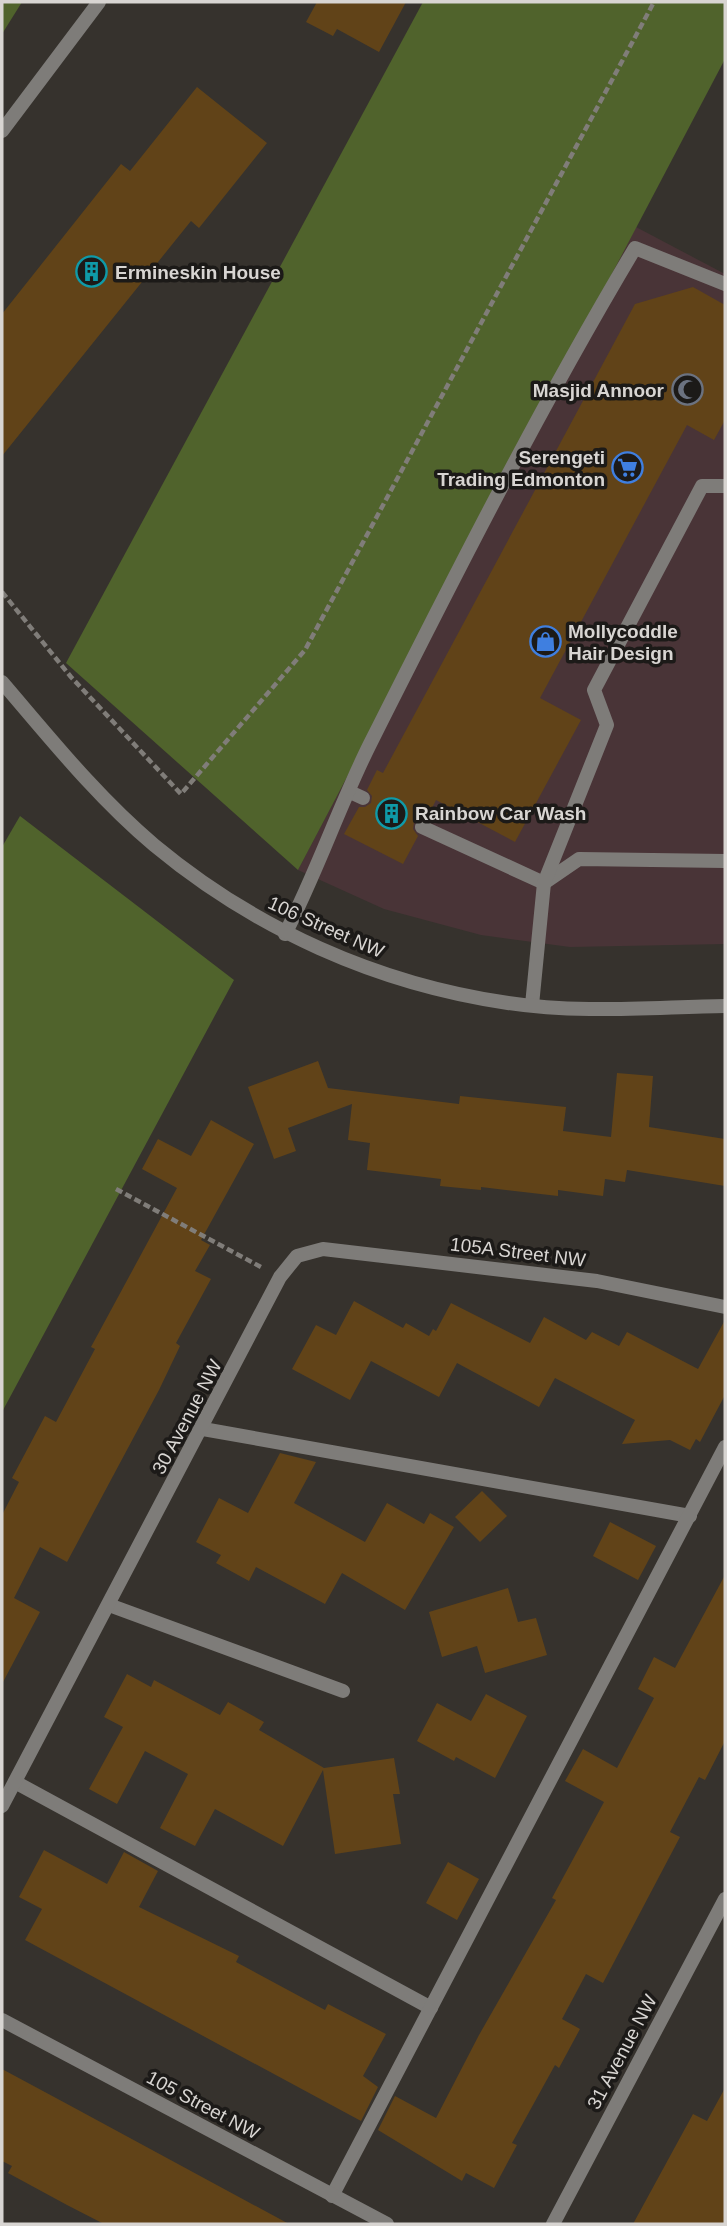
<svg xmlns="http://www.w3.org/2000/svg" width="727" height="2226" font-family="Helvetica,sans-serif">
	<style>
		.commercial { fill: #493437 }
		.green { fill: #50632c }
		.building { fill: #614318 }
		.lines { fill: none; stroke-linecap: round; stroke-linejoin: round }
		.path { stroke: #807d79; stroke-width: 4.5; stroke-dasharray: 7 3.5; stroke-linecap: butt }
		.service { stroke: #7e7c79; stroke-width: 14 }
		.minor { stroke: #7e7c79; stroke-width: 14 }
		.tertiary { stroke: #7e7c79; stroke-width: 14 }
		.labels { text-anchor: middle; dominant-baseline: central; stroke-width: 7; stroke-linejoin: round; paint-order: stroke }
		.poi-label { font-size: 19px; font-weight: bold; fill: #d8d5d2; stroke: #1c1a18; text-anchor: start }
		.street-label { font-size: 19px; fill: #d8d5d2; stroke: #1c1a18 }
	</style>
	<rect width="100%" height="100%" fill="#36322d"/>
	<!-- commercial -->
	<polygon class="commercial" points="636,227 725,274 725,944 570,947 481,935 384,909 298,870"/>
	<!-- green -->
	<g class="green">
		<polygon points="2,2 22,2 2,34"/>
		<polygon points="423,2 725,2 725,59 298,870 66,663"/>
		<polygon points="20,816 234,980 2,1412 2,847"/>
	</g>
	<!-- building -->
	<g class="building">
		<polygon points="317,2 406,2 379,52 337,29 333,36 306,22"/>
		<polygon points="197,87 267,143 199,228 191,221 2,456 2,314 121,164 130,171"/>
		<polygon points="693,287 725,305 725,420 714,440 687,425 540,698 581,720 515,842 436,800 427,818 420,818 414,822 413,829 418,836 403,864 344,834 359,807 365,807 371,803 372,796 367,790 377,770 383,773 635,304"/>
		<polygon points="318,1061 328,1088 459,1104 460,1096 566,1107 563,1131 611,1137 617,1073 653,1076 649,1127 725,1139 725,1186 627,1170 625,1182 605,1179 603,1196 558,1190 558,1196 481,1187 481,1190 440,1186 441,1179 367,1170 370,1143 348,1140 352,1104 288,1128 296,1151 274,1159 248,1087"/>
		<polygon points="211,1120 254,1144 201,1240 210,1245 195,1271 211,1279 176,1343 180,1346 159,1390 67,1562 40,1547 14,1598 40,1612 2,1684 2,1515 19,1482 12,1478 45,1416 56,1422 95,1349 91,1347 177,1188 142,1169 158,1139 191,1156"/>
		<polygon points="354,1301 403,1328 406,1323 429,1336 433,1329 436,1331 451,1303 530,1343 544,1317 586,1340 592,1332 619,1346 627,1332 698,1369 725,1320 725,1395 700,1442 696,1439 690,1450 670,1440 622,1444 635,1420 555,1378 539,1407 457,1363 439,1397 371,1361 350,1400 292,1369 316,1325 336,1335"/>
		<polygon points="280,1453 316,1462 294,1503 365,1542 387,1503 424,1524 430,1513 454,1527 405,1610 342,1573 325,1604 256,1567 249,1581 216,1563 221,1555 196,1542 219,1498 248,1513"/>
		<polygon points="482,1491 507,1516 480,1542 455,1517"/>
		<polygon points="610,1522 656,1546 638,1580 593,1556"/>
		<polygon points="725,1575 725,1741 705,1780 699,1777 670,1832 680,1837 603,1983 586,1974 562,2019 580,2029 559,2068 555,2065 512,2143 517,2145 494,2188 466,2173 462,2181 378,2130 395,2096 436,2118 479,2035 556,1900 552,1898 604,1802 565,1781 583,1749 617,1768 654,1698 638,1689 654,1657 675,1668"/>
		<polygon points="508,1588 518,1622 536,1618 547,1655 485,1673 477,1646 442,1657 429,1612"/>
		<polygon points="127,1674 151,1687 154,1680 220,1715 228,1702 264,1722 259,1730 324,1768 394,1758 400,1794 393,1794 401,1844 335,1854 323,1770 283,1846 215,1809 195,1846 160,1828 188,1774 145,1751 117,1804 89,1789 123,1727 104,1717"/>
		<polygon points="486,1694 527,1716 495,1778 456,1757 454,1761 417,1741 437,1703 471,1721"/>
		<polygon points="44,1850 107,1884 124,1852 158,1871 139,1907 239,1956 236,1962 325,2010 328,2004 386,2034 363,2076 378,2087 361,2121 25,1940 42,1909 19,1897"/>
		<polygon points="448,1862 479,1879 457,1920 426,1903"/>
		<polygon points="2,2069 69,2105 289,2224 104,2224 67,2205 8,2173 12,2166 2,2161"/>
		<polygon points="725,2088 725,2224 633,2224 693,2114 707,2121"/>
	</g>
	<g class="lines">
		<!-- path -->
		<g class="path">
			<polyline points="2,592 71,677 181,794 305,650 654,2"/>
			<polyline points="116,1189 261,1267"/>
		</g>
		<!-- service -->
		<g class="service">
			<polyline points="350,792 363,798"/>
			<polyline points="422,827 544,883"/>
			<polyline points="544,883 579,859 725,861"/>
			<path d="M285,934c32,-62 54,-128 85,-190 84,-167 169,-335 265,-496l90,36"/>
			<polyline points="532,1005 544,883 607,725 594,690 702,486 725,486"/>
			<polyline points="203,1429 690,1516"/>
			<polyline points="15,1782 431,2008"/>
			<polyline points="332,2196 725,1447"/>
		</g>
		<!-- minor -->
		<g class="minor">
			<polyline points="109,1605 343,1691"/>
			<polyline points="2,1806 280,1277 297,1256 323,1249 597,1281 725,1307"/>
			<polyline points="2,2020 387,2224"/>
			<polyline points="553,2224 725,1899"/>
		</g>
		<!-- tertiary -->
		<g class="tertiary">
			<polyline points="2,131 99,2"/>
			<path d="M2,682c48,56 95,115 152,163 101,84 223,139 354,158 71,11 146,4 217,3"/>
		</g>
	</g>
	<!-- icons -->
	<defs>
		<symbol id="building-ring" viewBox="-11 -11 22 22"><circle r="9.5" fill="#1c1a18" stroke="#0f9aa8" stroke-width="1.5"/><path d="M-4-6H4V6H1V3H-1V6H-4ZM-2.5-4.3h1.7v1.8h-1.7ZM.8-4.3h1.7v1.8H.8ZM-2.5-1h1.7V.8h-1.7ZM.8-1h1.7V.8H.8Z" fill="#0f9aa8"/></symbol>
		<symbol id="mosque-ring" viewBox="-11 -11 22 22"><circle r="9.5" fill="#1c1a18" stroke="#6b7280" stroke-width="1.5"/><path d="M3.5-4.9A6 6 0 1 0 3.5 4.9A5 5 0 1 1 3.5-4.9Z" fill="#6b7280"/></symbol>
		<symbol id="supermarket-ring" viewBox="-11 -11 22 22"><circle r="9.5" fill="#1c1a18" stroke="#3f7fe0" stroke-width="1.5"/><path d="M-6-5.5h2.5l.6 2H6L4.5 2H-2.5L-4.4-4H-6ZM-1.5 3.2a1.3 1.3 0 1 0 .1 0ZM3 3.2a1.3 1.3 0 1 0 .1 0Z" fill="#3f7fe0"/></symbol>
		<symbol id="shop-ring" viewBox="-11 -11 22 22"><circle r="9.5" fill="#1c1a18" stroke="#3f7fe0" stroke-width="1.5"/><path d="M-5-2.5h2.3a2.7 3.5 0 0 1 5.4 0H5L5.5 6h-11ZM-1.5-2.5h3a1.5 2.3 0 0 0-3 0Z" fill="#3f7fe0"/></symbol>
	</defs>
	<g fill-rule="evenodd">
		<use href="#building-ring" x="74" y="254" width="35" height="35"/>
		<use href="#mosque-ring" x="670" y="372" width="35" height="35"/>
		<use href="#supermarket-ring" x="610" y="450" width="35" height="35"/>
		<use href="#shop-ring" x="528" y="624" width="35" height="35"/>
		<use href="#building-ring" x="374" y="796" width="35" height="35"/>
	</g>
	<g class="labels">
		<!-- poi labels -->
		<g class="poi-label">
			<text x="115" y="272">Ermineskin House</text>
			<text x="664" y="390" text-anchor="end">Masjid Annoor</text>
			<text x="605" y="457" text-anchor="end">Serengeti<tspan x="605" dy="22">Trading Edmonton</tspan></text>
			<text x="568" y="631">Mollycoddle<tspan x="568" dy="22">Hair Design</tspan></text>
			<text x="415" y="813">Rainbow Car Wash</text>
		</g>
		<!-- street labels -->
		<g class="street-label">
			<text transform="translate(326 927) rotate(24)">106 Street NW</text>
			<text transform="translate(518 1252) rotate(7)">105A Street NW</text>
			<text transform="translate(187 1417) rotate(-62)">30 Avenue NW</text>
			<text transform="translate(622 2052) rotate(-62)">31 Avenue NW</text>
			<text transform="translate(203 2105) rotate(28)">105 Street NW</text>
		</g>
	</g>
	<!-- border -->
	<rect width="727" height="2226" fill="none" stroke="#d8d5d2" stroke-width="7"/>
</svg>
